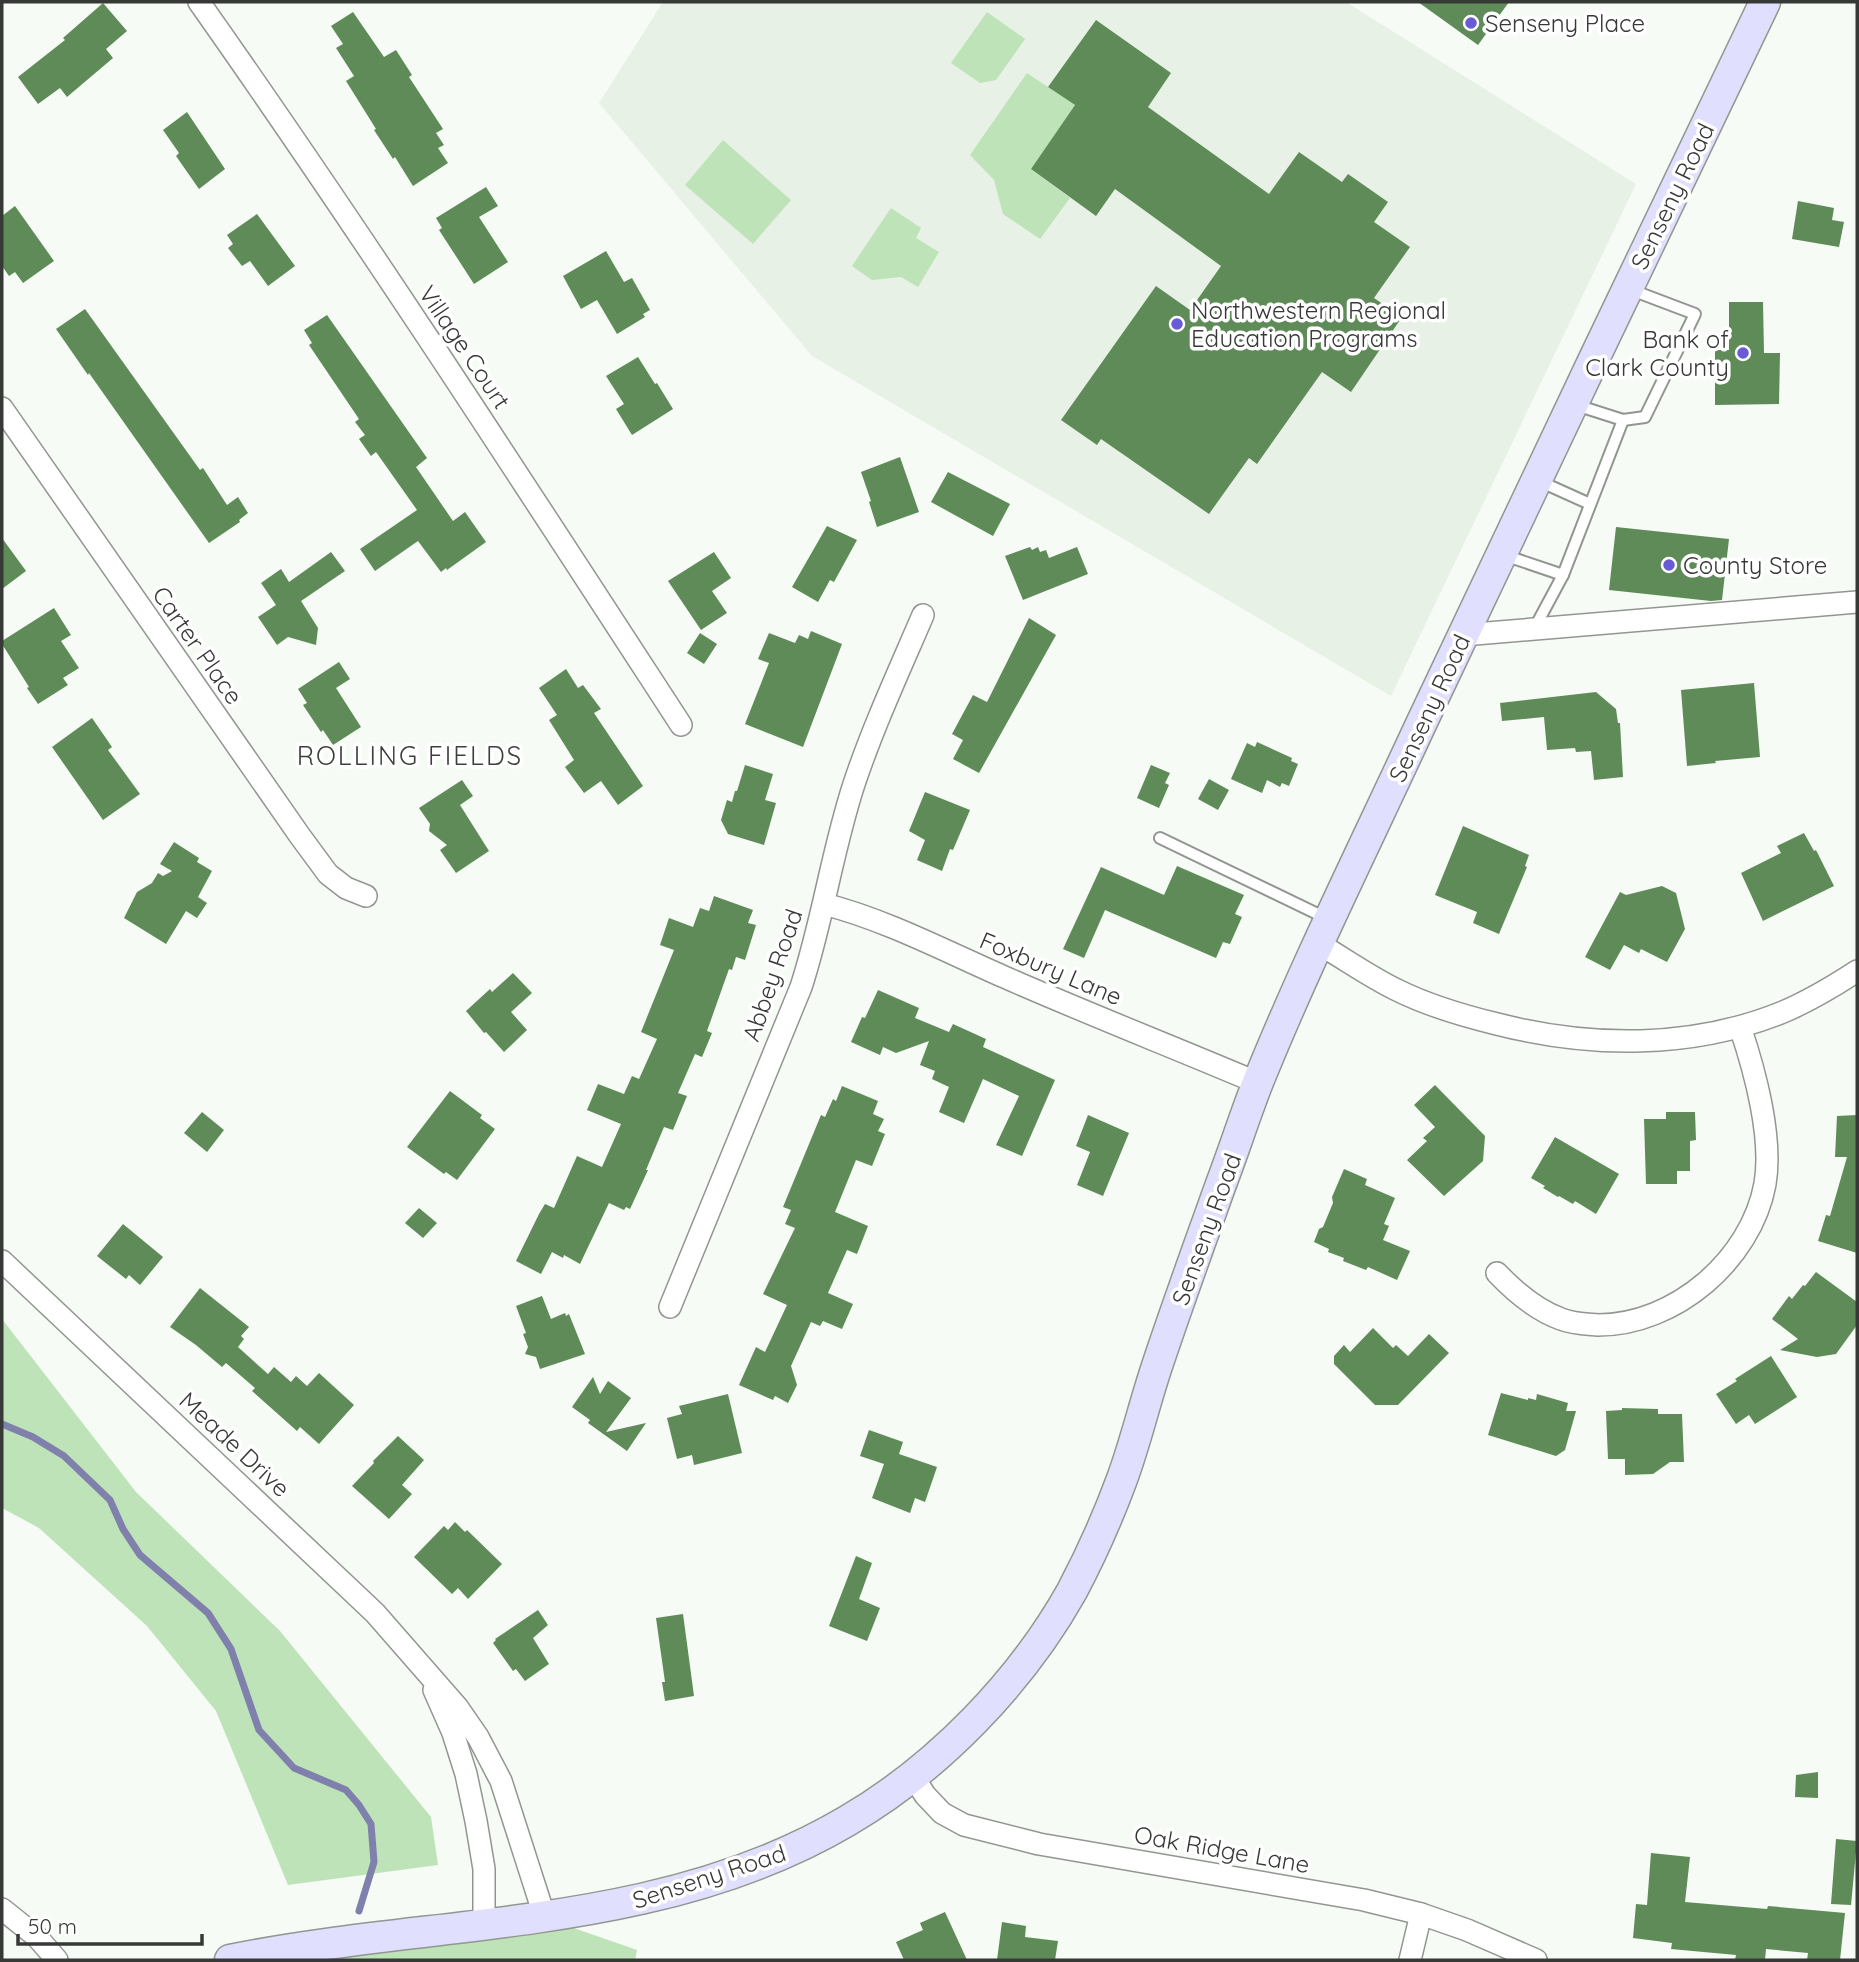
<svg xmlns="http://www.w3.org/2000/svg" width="1859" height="1962" font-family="Quicksand,sans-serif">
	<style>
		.built { fill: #e7f1e5 }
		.green { fill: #bee3b8 }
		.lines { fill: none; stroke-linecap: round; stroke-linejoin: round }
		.stream { stroke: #8080ac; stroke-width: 7 }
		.building { fill: #5e8b58 }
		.lane-casing { stroke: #929691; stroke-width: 14 }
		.street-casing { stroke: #929691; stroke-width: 24 }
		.secondary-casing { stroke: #929691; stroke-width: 33 }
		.lane { stroke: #fff; stroke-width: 10 }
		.street { stroke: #fff; stroke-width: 21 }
		.secondary { stroke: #e0dffd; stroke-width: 30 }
		.poi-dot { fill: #695bd5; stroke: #fff; stroke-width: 2.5 }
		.labels { text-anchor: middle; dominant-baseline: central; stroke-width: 7; stroke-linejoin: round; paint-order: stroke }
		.poi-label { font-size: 24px; fill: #373937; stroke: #fff; text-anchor: start }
		.street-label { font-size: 24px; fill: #373937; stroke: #fff }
		.neighbourhood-label { font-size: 26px; letter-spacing: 2px; fill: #3c403b; stroke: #fff }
	</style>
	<rect width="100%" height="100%" fill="#f6fbf5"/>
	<!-- built -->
	<polygon class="built" points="663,2 1346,2 1636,184 1391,696 812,356 599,103"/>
	<!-- green -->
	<g class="green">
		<polygon points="987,12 1025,39 996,80 980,83 951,63"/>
		<polygon points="1027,73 1075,105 1031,169 1070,198 1040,239 1003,214 994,180 970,155"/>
		<polygon points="723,140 791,200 753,244 685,185"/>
		<polygon points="891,208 921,228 916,238 939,252 918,287 901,277 872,280 852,266"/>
		<polygon points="2,1319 136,1492 280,1631 431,1817 438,1865 288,1885 216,1711 147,1626 39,1528 2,1508"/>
		<polygon points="545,1918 637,1950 635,1960 242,1960"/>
	</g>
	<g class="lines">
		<!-- stream -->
		<polyline class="stream" points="2,1424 33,1437 64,1456 110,1500 123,1529 140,1555 208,1613 231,1649 259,1730 294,1768 346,1790 359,1805 371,1824 374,1862 359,1911"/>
	</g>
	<!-- building -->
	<g class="building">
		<polygon points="1418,2 1509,2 1478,45"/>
		<polygon points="103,3 127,31 106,49 113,58 67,97 60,88 38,104 18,77 65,40 63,38"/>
		<polygon points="353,12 384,57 396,50 412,75 409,77 443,129 436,133 444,145 438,148 448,163 413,186 395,157 393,159 374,130 376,129 346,81 354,76 336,48 343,44 331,26"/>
		<polygon points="1096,20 1171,73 1148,107 1269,194 1299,152 1342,182 1348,174 1388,202 1374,222 1410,247 1374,298 1402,317 1351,392 1322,372 1257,464 1249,458 1209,514 1101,439 1097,445 1061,420 1156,286 1190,310 1221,266 1115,189 1096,216 1031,169 1075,105 1048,87"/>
		<polygon points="187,112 225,169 199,189 176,156 179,153 163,130"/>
		<polygon points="486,187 498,206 479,217 508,262 474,284 439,230 442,228 436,218"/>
		<polygon points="1798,201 1834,208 1832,220 1844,222 1839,247 1792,239"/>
		<polygon points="15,206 54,261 23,283 15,272 9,276 2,266 2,216"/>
		<polygon points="257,214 295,266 268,286 250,261 242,266 228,248 233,244 227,235"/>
		<polygon points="606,251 624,282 632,278 650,310 643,314 645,317 617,334 597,300 581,309 563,276"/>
		<polygon points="1729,302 1763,302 1764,353 1780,353 1779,404 1715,405 1715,350 1729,350"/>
		<polygon points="85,309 200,470 203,468 227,505 238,497 248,513 239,520 240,522 209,543 89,373 88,375 56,329"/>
		<polygon points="327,315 427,458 416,467 453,521 465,512 486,542 447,570 446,568 441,572 418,541 375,571 360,549 417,510 376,452 371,456 359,439 365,435 355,422 359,419 309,345 312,343 304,330"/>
		<polygon points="638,357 655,384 657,383 673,409 632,435 616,409 624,404 606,376"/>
		<polygon points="900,457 919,512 877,527 869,502 871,501 861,472"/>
		<polygon points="948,472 1010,504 993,536 931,502"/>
		<polygon points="827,526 857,540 834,582 830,580 818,602 792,587"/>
		<polygon points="1616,527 1729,539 1722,600 1711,601 1609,590"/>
		<polygon points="2,538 26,571 2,589"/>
		<polygon points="1030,547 1032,550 1038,547 1040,552 1046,550 1049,558 1077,547 1088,574 1023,600 1005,556"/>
		<polygon points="331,552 345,571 301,601 318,628 316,645 288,637 277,645 258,617 276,605 261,583 281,569 289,582"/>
		<polygon points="714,552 731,578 712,591 727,613 701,630 668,581"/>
		<polygon points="54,608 71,635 61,641 79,668 63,678 68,685 38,704 27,688 29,687 2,644 2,641"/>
		<polygon points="1029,618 1056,635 979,773 953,759 963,740 952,734 973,695 987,702"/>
		<polygon points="811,631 842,644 803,747 745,724 769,663 758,659 769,633 795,643 799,635 808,639"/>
		<polygon points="700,633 717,644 704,664 687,653"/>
		<polygon points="339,662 350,679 336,688 361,727 333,745 323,730 321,732 303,705 307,703 298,689"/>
		<polygon points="566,669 578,688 583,685 601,709 594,713 643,786 618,805 601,781 584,793 565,767 574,760 549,720 557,715 539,688"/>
		<polygon points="1754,683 1760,757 1715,761 1716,763 1687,766 1681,690"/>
		<polygon points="1596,692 1616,709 1618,723 1620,723 1623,777 1594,780 1591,751 1576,752 1575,748 1547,750 1544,717 1502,721 1500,703"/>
		<polygon points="92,718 112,747 108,750 140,794 103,820 52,747"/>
		<polygon points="1257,742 1292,758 1291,761 1298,764 1289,786 1282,783 1280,787 1267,780 1262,793 1231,779 1247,743 1255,747"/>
		<polygon points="745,765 773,774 765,800 776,803 764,845 728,834 721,820 727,800 732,802 735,791 737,791"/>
		<polygon points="1151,765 1170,773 1165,783 1169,785 1159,808 1137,798"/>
		<polygon points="1209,779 1229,790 1218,810 1198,799"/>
		<polygon points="462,780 473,796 460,805 489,851 456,873 440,850 447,845 429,831 430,824 419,808"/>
		<polygon points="925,792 970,810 953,850 950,849 942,871 917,860 925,840 909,831"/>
		<polygon points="1463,826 1529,855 1525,866 1527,867 1499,934 1473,923 1477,912 1435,895"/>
		<polygon points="1804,833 1814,851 1816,850 1834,886 1763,921 1741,873 1781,853 1777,846"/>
		<polygon points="174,842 199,858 197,862 212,871 198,897 207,903 197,918 186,911 166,944 124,918 137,892 152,883 158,873 163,876 172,871 160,864"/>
		<polygon points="1177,866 1244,895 1235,914 1242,917 1230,944 1223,942 1216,958 1105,910 1084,958 1063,949 1101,867 1164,895"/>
		<polygon points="1662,886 1676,893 1685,929 1667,962 1641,949 1639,953 1624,945 1610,970 1585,957 1620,892 1626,895"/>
		<polygon points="714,896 753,910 748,923 756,925 745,960 736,957 732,970 729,969 707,1031 712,1033 702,1057 695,1054 678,1093 687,1096 673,1130 664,1127 646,1170 648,1170 630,1209 626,1207 624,1210 609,1203 580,1264 564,1255 563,1258 552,1252 541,1274 516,1261 539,1214 545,1204 554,1208 577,1156 602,1167 621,1124 587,1110 598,1084 624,1094 632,1076 639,1079 657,1039 641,1032 674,950 660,945 669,918 693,927 700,908 709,911"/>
		<polygon points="513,973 532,993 511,1012 527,1030 504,1052 486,1032 484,1033 466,1011 490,989 492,992"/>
		<polygon points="878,990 919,1008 915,1018 949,1032 953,1024 986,1039 983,1047 1055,1080 1022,1156 996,1145 1019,1096 983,1079 964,1123 939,1112 949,1087 932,1079 935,1071 920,1065 929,1041 896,1053 883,1047 880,1055 851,1042 862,1017 865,1018"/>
		<polygon points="1435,1085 1485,1136 1483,1161 1444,1196 1407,1160 1427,1141 1423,1138 1435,1127 1414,1105"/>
		<polygon points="842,1086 878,1101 873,1114 884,1119 878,1131 885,1134 872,1166 856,1160 835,1212 868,1226 857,1254 847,1250 828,1293 853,1304 842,1329 823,1321 820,1326 811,1322 791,1366 797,1385 788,1403 775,1396 773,1400 739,1385 756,1347 765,1352 787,1305 763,1294 795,1228 785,1224 791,1210 783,1207 821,1115 825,1117 833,1099 836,1101"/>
		<polygon points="450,1091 482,1115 480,1118 495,1129 457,1180 446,1172 444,1174 407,1147"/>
		<polygon points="202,1112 224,1130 207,1152 184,1133"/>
		<polygon points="1666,1112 1695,1112 1696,1140 1690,1141 1690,1171 1677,1171 1677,1184 1646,1184 1644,1119 1666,1119"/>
		<polygon points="1088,1115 1129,1133 1103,1196 1077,1185 1090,1152 1076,1146"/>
		<polygon points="1857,1115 1857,1253 1818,1241 1826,1215 1830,1216 1847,1157 1835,1157 1837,1116"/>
		<polygon points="1555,1137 1619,1174 1596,1214 1575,1201 1573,1204 1559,1196 1558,1197 1543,1188 1545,1186 1531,1178"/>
		<polygon points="1344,1169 1367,1179 1365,1185 1395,1198 1384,1224 1389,1226 1383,1240 1410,1251 1397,1280 1368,1267 1366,1270 1343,1261 1344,1258 1328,1252 1329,1249 1314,1242 1319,1229 1323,1227 1333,1203 1332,1197"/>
		<polygon points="419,1208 437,1223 423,1238 405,1223"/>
		<polygon points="123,1224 163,1257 140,1285 129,1275 126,1279 97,1256"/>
		<polygon points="1816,1272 1857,1302 1857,1325 1836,1354 1817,1357 1780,1350 1798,1339 1772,1319 1789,1296 1792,1299 1803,1285 1805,1286"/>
		<polygon points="200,1288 249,1327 241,1336 244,1339 238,1347 268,1374 274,1367 291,1382 296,1376 307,1386 319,1373 354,1405 319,1444 300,1427 297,1431 252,1391 255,1388 226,1363 222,1367 196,1345 170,1327"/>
		<polygon points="542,1296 551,1319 565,1313 566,1316 569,1314 585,1354 540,1369 536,1357 525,1354 528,1347 523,1334 526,1333 516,1306"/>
		<polygon points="1373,1328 1393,1348 1396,1345 1408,1356 1429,1334 1449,1353 1398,1405 1375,1405 1334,1364 1334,1356 1344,1345 1350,1352"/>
		<polygon points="1771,1356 1797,1397 1755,1424 1749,1415 1736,1424 1716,1394 1737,1381 1735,1379"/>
		<polygon points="593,1377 600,1394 608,1381 631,1398 606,1432 646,1423 627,1451 588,1423 590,1420 572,1407"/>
		<polygon points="1501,1393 1528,1400 1528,1398 1536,1400 1537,1394 1568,1403 1566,1411 1576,1411 1565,1450 1556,1456 1488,1435"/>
		<polygon points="728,1394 742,1453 694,1465 692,1455 677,1459 667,1418 682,1414 679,1406"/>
		<polygon points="1622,1408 1658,1409 1658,1414 1682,1414 1684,1462 1670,1462 1653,1474 1625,1475 1625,1459 1608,1459 1606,1411 1622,1410"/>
		<polygon points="869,1430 903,1442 899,1454 937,1467 925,1502 915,1498 910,1513 872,1498 884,1464 860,1456"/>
		<polygon points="398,1436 424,1460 402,1485 412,1494 389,1519 352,1486 374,1463 373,1461"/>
		<polygon points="455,1522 465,1532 467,1530 502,1564 468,1599 458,1588 452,1594 414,1557 444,1526 448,1530"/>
		<polygon points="856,1556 872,1563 859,1599 880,1608 867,1641 829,1626"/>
		<polygon points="538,1610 548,1625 533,1638 549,1664 525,1681 516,1669 513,1671 493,1643 496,1640 495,1639"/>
		<polygon points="683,1614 694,1696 665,1701 662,1682 665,1682 656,1618"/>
		<polygon points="1818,1772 1818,1798 1795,1797 1796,1775"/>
		<polygon points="1836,1839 1857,1841 1851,1905 1831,1904"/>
		<polygon points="1651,1853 1690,1857 1685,1902 1767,1909 1768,1906 1845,1913 1840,1960 1807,1960 1808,1953 1766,1949 1765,1960 1735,1960 1736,1955 1671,1949 1672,1943 1633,1938 1636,1904 1647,1905"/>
		<polygon points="945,1912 967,1960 904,1960 896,1942 923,1930 920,1923"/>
		<polygon points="1002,1922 1026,1926 1025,1937 1058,1941 1055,1960 997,1960"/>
	</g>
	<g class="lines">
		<defs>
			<g id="lane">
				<polyline points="1576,405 1623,420 1645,417 1695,314 1629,289"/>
				<polyline points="1539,481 1590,504"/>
				<polyline points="1504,555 1563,575"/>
				<polyline points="1534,629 1563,575 1623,420"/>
				<polyline points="1160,838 1328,919"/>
			</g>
			<g id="street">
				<path d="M199,2c167,237 324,480 482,723"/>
				<polyline points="2,408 300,836 328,874 346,888 366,896"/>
				<polyline points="1463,635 1857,602"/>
				<path d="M824,904c62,16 119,46 178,72 84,37 171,71 256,107"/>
				<path d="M1319,944c26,15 51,33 78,46 30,15 67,26 100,34 94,24 195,25 286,-12 26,-11 51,-26 74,-41"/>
				<polyline points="2,1261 375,1613 458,1708 478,1737 501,1781 545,1918"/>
				<path d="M1497,1273c18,19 39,37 64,46 12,5 25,5 37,6 77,0 153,-65 167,-141 8,-46 -10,-113 -25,-157"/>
				<path d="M670,1307l131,-320c22,-67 31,-136 53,-203 19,-57 45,-113 69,-169"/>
				<polyline points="434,1690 453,1733 466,1774 476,1821 484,1869 484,1925"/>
				<polyline points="913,1776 925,1795 942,1813 964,1825 1039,1844 1364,1900 1421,1914 1467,1930 1536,1960"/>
				<polyline points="2,1909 37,1937 57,1960"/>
				<polyline points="1410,1960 1421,1914"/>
			</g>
			<path id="secondary" d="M230,1960c207,-42 429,-28 617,-139 91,-53 174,-139 225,-230 19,-36 36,-74 50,-112 14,-38 23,-78 36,-116 20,-60 42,-120 63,-179 13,-34 24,-69 37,-102 49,-121 108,-239 163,-358 113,-242 229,-481 344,-722"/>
		</defs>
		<!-- lane casing -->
		<use href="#lane" class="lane-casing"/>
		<!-- street casing -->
		<use href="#street" class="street-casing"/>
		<!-- secondary casing -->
		<use href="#secondary" class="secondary-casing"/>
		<!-- lane -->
		<use href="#lane" class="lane"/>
		<!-- street -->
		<use href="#street" class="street"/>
		<!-- secondary -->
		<use href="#secondary" class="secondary"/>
	</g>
	<!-- markers -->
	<g class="poi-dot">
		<circle cx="1471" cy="23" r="7"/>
		<circle cx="1177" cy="324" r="7"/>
		<circle cx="1743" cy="353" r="7"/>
		<circle cx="1669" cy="565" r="7"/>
	</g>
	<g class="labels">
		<!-- poi labels -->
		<g class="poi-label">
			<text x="1485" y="23">Senseny Place</text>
			<text x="1191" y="310">Northwestern Regional<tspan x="1191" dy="28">Education Programs</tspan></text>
			<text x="1729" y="339" text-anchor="end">Bank of<tspan x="1729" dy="28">Clark County</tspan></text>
			<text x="1683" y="565">County Store</text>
		</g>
		<!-- street labels -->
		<g class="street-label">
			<text transform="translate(1672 196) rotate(-64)">Senseny Road</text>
			<text transform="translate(465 347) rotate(56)">Village Court</text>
			<text transform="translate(198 645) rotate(55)">Carter Place</text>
			<text transform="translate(1429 708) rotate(-65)">Senseny Road</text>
			<text transform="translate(1051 968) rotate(23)">Foxbury Lane</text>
			<text transform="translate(772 975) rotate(-71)">Abbey Road</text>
			<text transform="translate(1206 1229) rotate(-70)">Senseny Road</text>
			<text transform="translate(235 1444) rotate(43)">Meade Drive</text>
			<text transform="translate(1222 1849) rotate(10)">Oak Ridge Lane</text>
			<text transform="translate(709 1876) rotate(-18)">Senseny Road</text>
		</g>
		<!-- neighbourhood labels -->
		<g class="neighbourhood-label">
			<text x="410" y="755">ROLLING FIELDS</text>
		</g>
	</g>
	<!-- border -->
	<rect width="1859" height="1962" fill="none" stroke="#373937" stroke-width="7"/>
	<!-- scale -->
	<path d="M18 1934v10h184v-10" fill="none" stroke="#373937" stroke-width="3.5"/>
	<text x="28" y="1934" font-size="21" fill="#373937" stroke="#ffffff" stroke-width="5" paint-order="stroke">50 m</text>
</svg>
